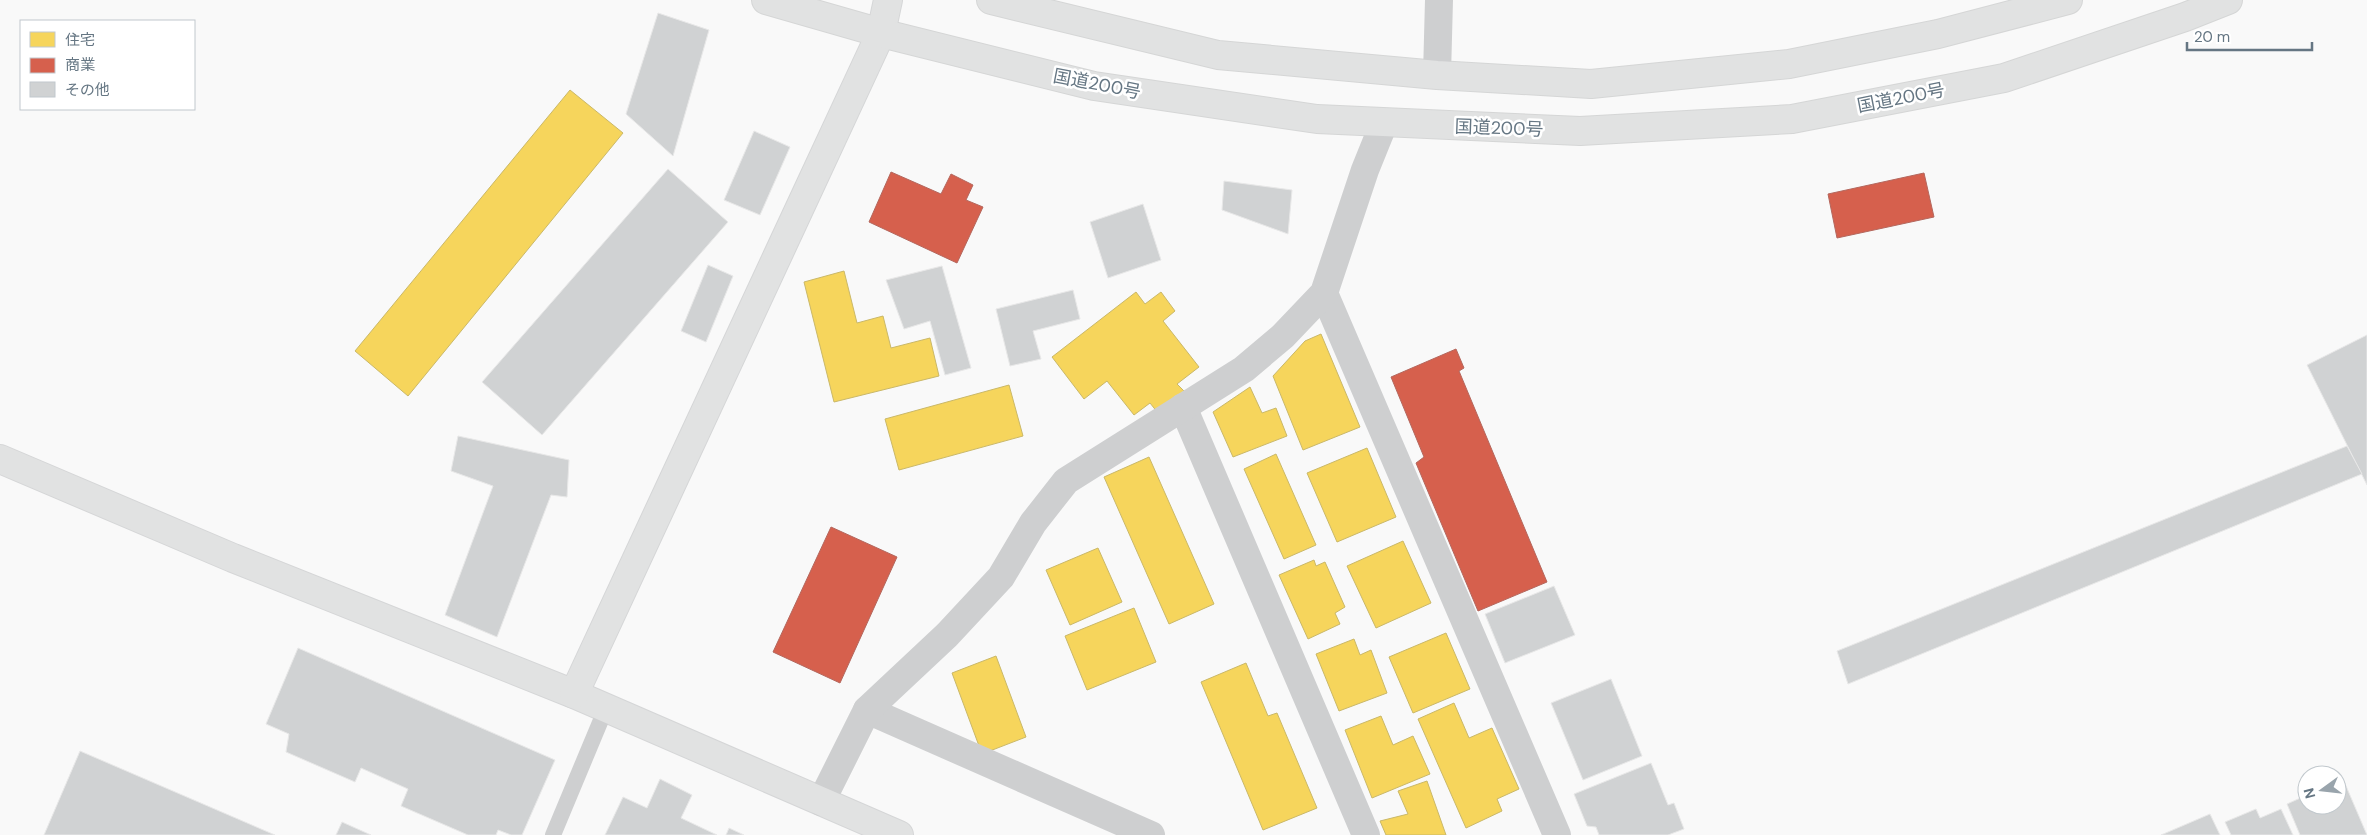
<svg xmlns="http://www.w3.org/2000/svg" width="2367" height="835" font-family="'DM Sans','Noto Sans JP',sans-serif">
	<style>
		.homes { fill: #f6d55c; stroke: #cab868 }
		.shops { fill: #d6604d; stroke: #b4675d }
		.building { fill: #d0d2d3; stroke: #e8e8e8 }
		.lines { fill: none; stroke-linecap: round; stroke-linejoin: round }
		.secondary-casing { stroke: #d5d6d7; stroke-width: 30 }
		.highway-casing { stroke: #d5d6d6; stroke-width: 30 }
		.lane { stroke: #cecfd0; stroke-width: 16 }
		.street { stroke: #cecfd0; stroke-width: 28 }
		.secondary { stroke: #e1e2e2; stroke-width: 28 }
		.highway { stroke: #e1e2e2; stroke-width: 28 }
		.labels { text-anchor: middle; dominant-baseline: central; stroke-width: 5; stroke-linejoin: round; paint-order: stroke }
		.street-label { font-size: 18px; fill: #657683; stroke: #fff }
	</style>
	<rect width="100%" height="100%" fill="#f9f9f9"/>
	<!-- homes -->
	<g class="homes">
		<polygon points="570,90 623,133 408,396 355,351"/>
		<polygon points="844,271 857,323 883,316 891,348 930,338 939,376 834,402 804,282"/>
		<polygon points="1136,292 1145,304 1161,292 1175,311 1163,321 1199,367 1177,384 1185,392 1158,413 1150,403 1134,415 1107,381 1084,399 1052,357"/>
		<polygon points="1321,334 1360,427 1303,450 1273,376 1305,341"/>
		<polygon points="1009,385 1023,436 899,470 885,419"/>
		<polygon points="1250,387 1262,413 1276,408 1287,436 1233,457 1213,412"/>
		<polygon points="1367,448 1396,517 1337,542 1307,473"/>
		<polygon points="1276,454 1316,545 1284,559 1244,469"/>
		<polygon points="1149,457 1214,604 1169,624 1104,477"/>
		<polygon points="1403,541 1431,603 1376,628 1347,566"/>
		<polygon points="1098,548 1122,602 1070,625 1046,570"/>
		<polygon points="1314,560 1316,566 1325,562 1345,607 1335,613 1340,624 1308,639 1279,575"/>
		<polygon points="1134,608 1156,662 1087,690 1065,636"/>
		<polygon points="1446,633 1470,689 1413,713 1389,657"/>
		<polygon points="1354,639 1360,655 1371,650 1387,693 1339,711 1316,654"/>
		<polygon points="996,656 1026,737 982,754 952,673"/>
		<polygon points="1246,663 1268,716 1277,713 1317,808 1263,830 1201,682"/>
		<polygon points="1454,703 1469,738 1492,728 1519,789 1497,799 1502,811 1466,828 1418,719"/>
		<polygon points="1381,716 1393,745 1413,736 1430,774 1372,798 1345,730"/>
		<polygon points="1427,781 1446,835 1386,835 1380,821 1408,814 1398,791"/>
	</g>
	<!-- shops -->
	<g class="shops">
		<polygon points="891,172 941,194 951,174 973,185 966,200 983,207 957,263 869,222"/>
		<polygon points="1924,173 1934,217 1837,238 1828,194"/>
		<polygon points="1456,349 1464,368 1459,371 1547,582 1478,611 1416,463 1424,457 1391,377"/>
		<polygon points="831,527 897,557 840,683 773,652"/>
	</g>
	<!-- building -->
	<g class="building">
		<polygon points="658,13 709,30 673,156 626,114"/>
		<polygon points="754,131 790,147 760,215 724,200"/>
		<polygon points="668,169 728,222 542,435 482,382"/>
		<polygon points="1224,181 1292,190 1288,234 1222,210"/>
		<polygon points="1143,204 1161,260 1108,278 1090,222"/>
		<polygon points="708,265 733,276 706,342 681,331"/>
		<polygon points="942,266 971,368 945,375 930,321 904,329 886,280"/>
		<polygon points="1073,290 1080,319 1033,331 1041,359 1010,366 996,309"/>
		<polygon points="2367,335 2367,485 2307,365"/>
		<polygon points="458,436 569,460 567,497 551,495 497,637 445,615 493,486 451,471"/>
		<polygon points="2347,446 2362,474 1848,684 1837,651"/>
		<polygon points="1554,586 1575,635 1505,663 1485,614"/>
		<polygon points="298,648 555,760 522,835 511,835 498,830 496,835 468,835 401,806 408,789 361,768 355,782 286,752 289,734 266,724"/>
		<polygon points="1611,679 1642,756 1583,780 1551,703"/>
		<polygon points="80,751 275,835 44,835"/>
		<polygon points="1651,763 1668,805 1674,803 1684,829 1668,835 1599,835 1596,827 1587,826 1574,794"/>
		<polygon points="660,779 692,795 681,818 717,835 605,835 623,797 647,808"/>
		<polygon points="2343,779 2367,835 2300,835 2287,804 2307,795 2307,805 2337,805 2337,782"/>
		<polygon points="2256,809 2260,818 2281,809 2293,835 2231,835 2225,822"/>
		<polygon points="2210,814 2220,835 2161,835"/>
		<polygon points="342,822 371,835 336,835"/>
		<polygon points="729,828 744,835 726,835"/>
	</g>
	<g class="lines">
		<defs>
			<g id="secondary">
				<polyline points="0,459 233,558 574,694 899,835"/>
				<polyline points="574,694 881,33 888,0"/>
			</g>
			<g id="highway">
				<polyline points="766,0 881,33 1094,86 1317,119 1580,131 1792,119 2004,78 2185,17 2228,0"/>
				<polyline points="991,0 1218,55 1437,75 1591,84 1789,64 1938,34 2068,0"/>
			</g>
		</defs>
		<!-- secondary casing -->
		<use href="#secondary" class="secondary-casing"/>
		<!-- highway casing -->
		<use href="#highway" class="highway-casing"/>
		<!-- lane -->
		<polyline class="lane" points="553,835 606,708"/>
		<!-- street -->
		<g class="street">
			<polyline points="1437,75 1439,0"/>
			<polyline points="1324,293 1557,835"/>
			<polyline points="1183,407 1366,835"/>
			<polyline points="867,710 1151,835"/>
			<polyline points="821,802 867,710 947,635 1001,577 1033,523 1066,481 1244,369 1283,336 1324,293 1365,170 1384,123"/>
		</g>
		<!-- secondary -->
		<use href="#secondary" class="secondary"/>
		<!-- highway -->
		<use href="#highway" class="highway"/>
	</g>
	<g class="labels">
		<!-- street labels -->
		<g class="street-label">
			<text transform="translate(1097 84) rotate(11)">国道200号</text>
			<text transform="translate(1901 98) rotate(-11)">国道200号</text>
			<text transform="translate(1499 128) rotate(2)">国道200号</text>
		</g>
	</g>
	<!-- legend -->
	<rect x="20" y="20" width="175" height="90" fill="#ffffff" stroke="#c1c8cd"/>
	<rect x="30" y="32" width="25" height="15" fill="#f6d55c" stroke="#c1c8cd"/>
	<text x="65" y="45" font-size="15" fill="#657683">住宅</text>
	<rect x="30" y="58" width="25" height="15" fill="#d6604d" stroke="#c1c8cd"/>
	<text x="65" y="70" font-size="15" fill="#657683">商業</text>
	<rect x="30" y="82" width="25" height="15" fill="#d0d2d3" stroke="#c1c8cd"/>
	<text x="65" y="95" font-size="15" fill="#657683">その他</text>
	<!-- north arrow -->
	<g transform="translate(2322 790) rotate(255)"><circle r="24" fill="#ffffff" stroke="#c1c8cd"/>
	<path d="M0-4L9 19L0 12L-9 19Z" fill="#99a4ac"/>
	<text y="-8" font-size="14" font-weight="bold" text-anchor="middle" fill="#657683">N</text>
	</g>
	<!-- scale -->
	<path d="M2187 42v8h125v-8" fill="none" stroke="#657683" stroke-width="2.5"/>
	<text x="2194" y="42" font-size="15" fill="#657683" stroke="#ffffff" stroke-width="4" paint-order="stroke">20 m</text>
</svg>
